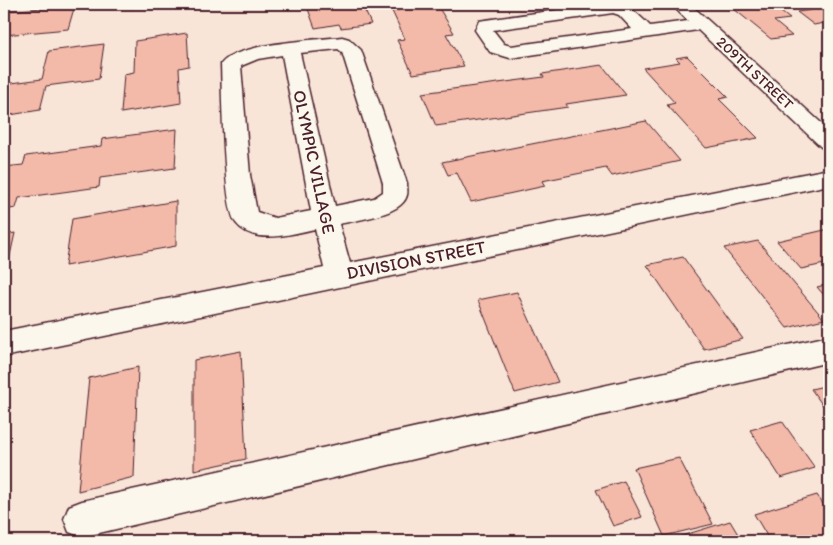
<svg xmlns="http://www.w3.org/2000/svg" width="833" height="545" font-family="Itim,sans-serif">
	<style>
		.building { fill: #f3baa9; stroke: #4a1f2b }
		.lines { fill: none; stroke-linecap: round; stroke-linejoin: round }
		.minor-casing { stroke: #4a1f2b; stroke-width: 3 }
		.minor { fill: #fbf7ec; fill-rule: evenodd }
		.labels { text-anchor: middle; dominant-baseline: central; stroke-width: 4; stroke-linejoin: round; paint-order: stroke }
		.far-street-label { font-size: 15px; fill: #4a1f2b; stroke: #fbf7ec }
		.street-label { font-size: 18px; fill: #4a1f2b; stroke: #fbf7ec }
	</style>
	<rect width="100%" height="100%" fill="#f9e5d8"/>
	<filter id="ink" filterUnits="userSpaceOnUse"><feTurbulence type="fractalNoise" baseFrequency=".02" numOctaves="2"/><feDisplacementMap in="SourceGraphic" scale="10" xChannelSelector="R" yChannelSelector="G"/><feConvolveMatrix kernelMatrix="1 2 1 2 8 2 1 2 1" color-interpolation-filters="sRGB"/></filter>
	<g filter="url(#ink)">
		<!-- building -->
		<g class="building">
			<polygon points="131,4 164,4 130,8"/>
			<polygon points="349,4 362,4 371,24 341,28 339,24 315,28 308,9"/>
			<polygon points="433,4 468,4 439,8 454,33 446,34 464,66 413,74 397,40 405,39 392,11"/>
			<polygon points="771,4 790,19 774,21 792,36 771,39 734,9"/>
			<polygon points="804,4 825,4 829,7 829,22 814,25 797,12 812,10"/>
			<polygon points="75,5 68,29 4,35 4,20 8,11"/>
			<polygon points="187,33 189,66 179,68 181,103 121,113 124,74 134,72 135,41"/>
			<polygon points="104,44 99,79 46,86 40,110 4,116 4,84 42,79 49,51"/>
			<polygon points="687,56 728,97 719,99 758,138 706,148 667,105 675,103 643,68 680,62 676,58"/>
			<polygon points="602,65 626,95 566,104 568,107 436,126 422,93 544,77 542,74"/>
			<polygon points="646,121 680,161 612,176 606,168 542,181 545,186 471,202 457,173 448,175 442,162"/>
			<polygon points="177,129 175,168 100,178 99,187 19,198 16,208 4,210 4,167 23,165 26,156 101,146 102,139"/>
			<polygon points="176,201 176,246 65,266 72,219"/>
			<polygon points="829,229 829,263 801,269 777,241"/>
			<polygon points="15,233 4,283 4,235"/>
			<polygon points="758,241 824,319 787,328 724,248"/>
			<polygon points="683,257 743,339 704,349 647,265"/>
			<polygon points="829,284 829,301 817,287"/>
			<polygon points="517,292 558,382 515,393 478,300"/>
			<polygon points="241,351 246,459 194,470 194,360"/>
			<polygon points="138,367 134,477 78,491 89,378"/>
			<polygon points="829,385 829,414 811,389"/>
			<polygon points="782,421 815,468 781,478 750,430"/>
			<polygon points="679,458 713,524 664,536 634,468"/>
			<polygon points="624,481 642,517 613,526 596,490"/>
			<polygon points="817,495 829,513 829,541 770,541 754,514"/>
			<polygon points="730,521 742,541 665,541"/>
		</g>
		<g class="lines">
			<defs>
				<g id="minor">
					<path d="M600,4c28,0 31,3 50,22l38,-5 -17,-17h19l139,126v19l-8,-2 -123,-117 -188,28 -20,-6 -15,-22 4,-9 6,-1zM613,13l6,2 13,14 -121,17 -7,-2 -11,-14z"/>
					<path d="M342,37l7,2 12,11 46,133c0,4 1,9 0,12 -4,20 -51,25 -68,29l11,39 479,-94v16l-825,172v-26l320,-63 -9,-39c-24,5 -61,17 -79,-6 -13,-15 -14,-133 -15,-159 15,-21 95,-24 121,-27zM338,49l4,3 41,131v9l-9,6 -39,8 -35,-153zM282,55l29,156 -36,7 -18,-6 -7,-37 -9,-109 17,-7z"/>
					<polygon points="829,336 829,362 82,537 69,532 64,519 69,506 82,501"/>
				</g>
			</defs>
			<!-- minor casing -->
			<use href="#minor" class="minor-casing"/>
			<!-- minor -->
			<use href="#minor" class="minor"/>
		</g>
	</g>
	<g class="labels">
		<!-- far-street labels -->
		<g class="far-street-label">
			<text transform="translate(755 73) rotate(43)">209TH STREET</text>
		</g>
		<!-- street labels -->
		<g class="street-label">
			<text transform="translate(314 162) rotate(78)">OLYMPIC VILLAGE</text>
			<text transform="translate(416 260) rotate(-11)">DIVISION STREET</text>
		</g>
	</g>
	<!-- margin -->
	<rect width="833" height="545" fill="none" stroke="#fbf7ec" stroke-width="20"/>
	<rect x="10" y="10" width="813" height="525" fill="none" stroke="#4a1f2b" stroke-width="2" filter="url(#ink)"/>
</svg>
